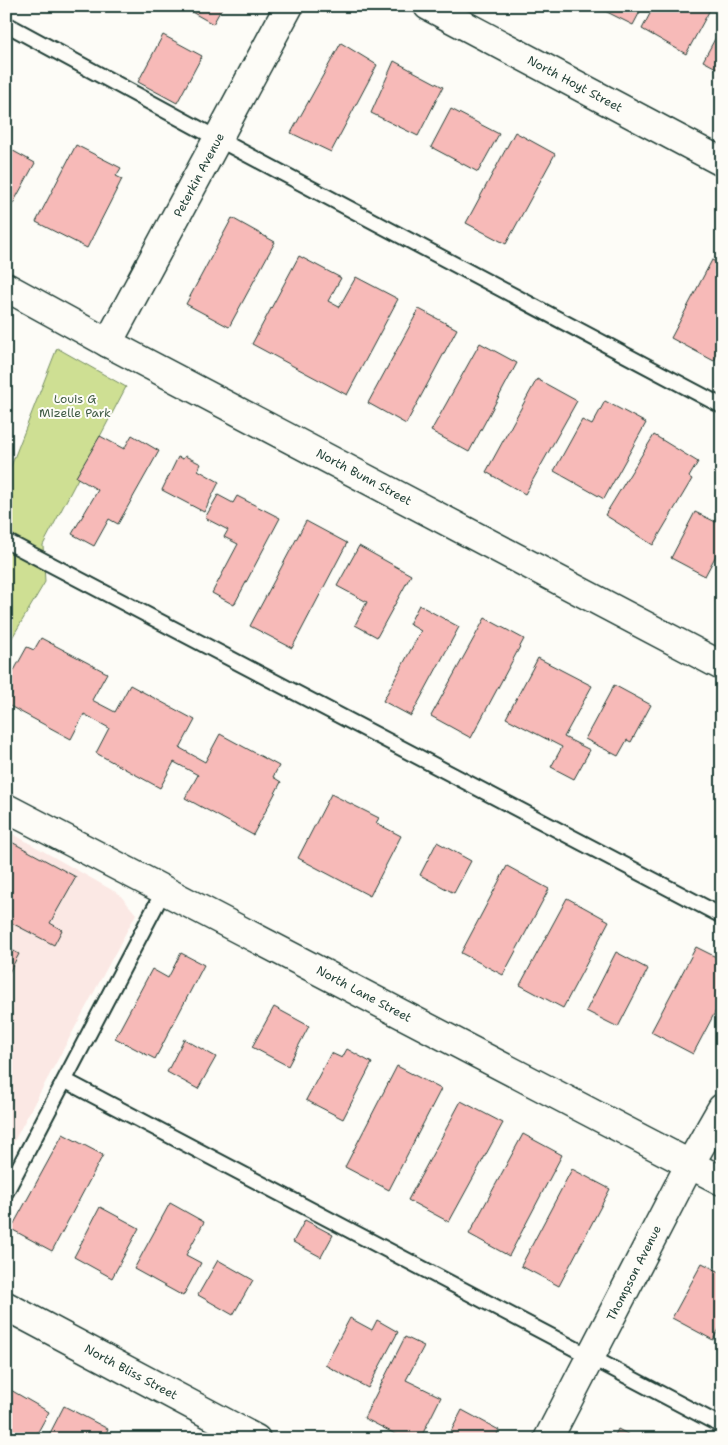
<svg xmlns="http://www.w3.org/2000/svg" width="728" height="1445" font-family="'Shantell Sans',sans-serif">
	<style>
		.built { fill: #fbe8e4 }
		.green { fill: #cedf93; stroke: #768e64 }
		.building { fill: #f7bab8; stroke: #1f3d34 }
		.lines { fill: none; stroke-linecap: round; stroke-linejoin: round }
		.service-casing { stroke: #1f3d34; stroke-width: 18 }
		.minor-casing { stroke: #1f3d34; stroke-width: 31 }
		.service { stroke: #fdfcf7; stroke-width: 14 }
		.minor { stroke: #fdfcf7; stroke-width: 28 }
		.labels { text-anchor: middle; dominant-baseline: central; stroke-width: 4; stroke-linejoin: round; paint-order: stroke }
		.street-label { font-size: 12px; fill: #1f3d34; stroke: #fdfcf7 }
		.park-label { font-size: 12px; fill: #425d47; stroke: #fdfcf7 }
	</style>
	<rect width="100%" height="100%" fill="#fdfcf7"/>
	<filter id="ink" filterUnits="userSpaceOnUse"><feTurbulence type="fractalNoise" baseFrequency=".02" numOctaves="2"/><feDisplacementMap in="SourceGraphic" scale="10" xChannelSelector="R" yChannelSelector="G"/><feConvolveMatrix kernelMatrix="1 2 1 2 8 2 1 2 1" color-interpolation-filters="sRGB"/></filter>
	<g filter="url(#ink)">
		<!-- built -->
		<polygon class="built" points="6,830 119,894 136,914 6,1156"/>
		<!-- green -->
		<polygon class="green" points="57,348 126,387 43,545 45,582 6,648 6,479"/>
		<!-- building -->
		<g class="building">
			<polygon points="181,6 223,6 213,24"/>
			<polygon points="595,6 643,6 633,25"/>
			<polygon points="654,6 712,6 686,54 642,29"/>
			<polygon points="722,26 722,71 703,61"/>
			<polygon points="163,35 202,56 177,103 138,82"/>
			<polygon points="341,43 377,65 331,152 291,133"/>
			<polygon points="394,61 443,87 418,136 371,113"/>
			<polygon points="451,109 499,134 478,172 431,147"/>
			<polygon points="515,132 555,154 506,244 466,223"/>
			<polygon points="76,145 121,168 116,176 122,179 87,248 36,222"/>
			<polygon points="6,147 35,163 11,207 6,204"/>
			<polygon points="232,218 275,242 229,327 186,304"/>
			<polygon points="299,256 341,278 328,301 339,307 356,277 398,299 347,395 252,344"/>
			<polygon points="712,260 722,265 722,346 714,361 671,338"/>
			<polygon points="419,309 457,329 406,424 368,403"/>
			<polygon points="480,343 517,363 469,452 431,431"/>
			<polygon points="537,379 577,401 525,494 486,472"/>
			<polygon points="605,401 646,423 604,499 554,471 582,420 592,425"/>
			<polygon points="132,435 159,451 118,524 109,519 94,546 72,534 98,490 76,477 100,436 124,449"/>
			<polygon points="654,435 698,462 689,477 692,479 653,545 605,515"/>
			<polygon points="185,456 201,464 198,470 219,482 204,512 162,490 178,457 183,459"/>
			<polygon points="218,495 233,503 237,496 280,518 234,605 212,593 238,544 224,537 228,530 205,518"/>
			<polygon points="695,512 722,525 722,544 705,576 671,558"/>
			<polygon points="306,521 347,543 292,648 250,626"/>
			<polygon points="359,546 411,575 377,637 355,625 367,602 337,586"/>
			<polygon points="419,605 459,627 411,716 383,701 421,631 409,624"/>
			<polygon points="485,618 524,639 471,738 431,716"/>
			<polygon points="41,638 107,673 92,700 115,712 130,685 195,720 180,748 205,762 220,734 279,766 273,777 281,782 253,835 185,798 198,775 174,762 160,788 96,753 109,728 84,714 71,739 6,704 12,693 6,690 6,685 27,647 34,650"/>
			<polygon points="538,658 592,686 564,737 590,750 574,779 551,767 562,747 506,718"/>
			<polygon points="614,685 651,705 631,742 627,740 618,756 585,739"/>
			<polygon points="331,794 379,818 376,823 401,836 370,896 298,858"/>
			<polygon points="6,839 76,877 50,923 62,930 54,945 6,920"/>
			<polygon points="437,842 471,861 454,893 420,875"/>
			<polygon points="507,866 549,889 503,975 461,953"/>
			<polygon points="567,898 609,921 563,1008 520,985"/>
			<polygon points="6,947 19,954 6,978"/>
			<polygon points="696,947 722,960 722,999 693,1054 651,1032"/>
			<polygon points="616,952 648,969 618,1027 586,1011"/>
			<polygon points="181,953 204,965 155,1059 115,1038 152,969 168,978"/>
			<polygon points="274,1007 309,1026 288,1066 252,1047"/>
			<polygon points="184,1039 216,1057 198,1089 167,1072"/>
			<polygon points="347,1049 372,1063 343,1119 306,1100 331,1053 342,1058"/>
			<polygon points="397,1066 441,1089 389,1190 345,1167"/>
			<polygon points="461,1101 503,1123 449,1222 408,1200"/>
			<polygon points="63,1134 103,1155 52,1251 11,1229"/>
			<polygon points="523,1134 562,1155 509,1256 469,1234"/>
			<polygon points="572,1169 610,1189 559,1286 521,1266"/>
			<polygon points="170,1203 204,1222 186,1255 201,1263 183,1296 134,1269"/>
			<polygon points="100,1207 139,1228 112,1278 74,1257"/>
			<polygon points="305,1220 333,1235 321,1257 293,1242"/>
			<polygon points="218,1260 253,1280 233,1315 198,1295"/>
			<polygon points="702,1263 722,1273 722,1323 713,1340 672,1318"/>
			<polygon points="350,1318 372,1330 377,1320 398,1332 368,1388 325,1365"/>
			<polygon points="405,1337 424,1346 406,1380 441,1397 420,1439 405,1439 364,1418"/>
			<polygon points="9,1389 49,1412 34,1439 6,1439 6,1393"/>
			<polygon points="64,1406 108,1429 103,1439 47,1439"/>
			<polygon points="462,1410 499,1430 495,1439 447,1439"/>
			<polygon points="618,1429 637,1439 613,1439"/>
		</g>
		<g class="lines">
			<defs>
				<g id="service">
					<polyline points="6,24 218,139 722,406"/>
					<polyline points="6,541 722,916"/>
					<polyline points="66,1081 722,1426"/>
					<polyline points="6,1192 164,890"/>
				</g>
				<g id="minor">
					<polyline points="428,6 722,162"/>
					<polyline points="6,287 108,343 722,666"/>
					<polyline points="108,343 289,6"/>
					<polyline points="6,808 722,1181"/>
					<polyline points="6,1306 256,1439"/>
					<polyline points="548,1439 690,1164 722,1108"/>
				</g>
			</defs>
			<!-- service casing -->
			<use href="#service" class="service-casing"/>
			<!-- minor casing -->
			<use href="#minor" class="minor-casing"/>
			<!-- service -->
			<use href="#service" class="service"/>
			<!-- minor -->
			<use href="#minor" class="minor"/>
		</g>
	</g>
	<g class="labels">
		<!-- street labels -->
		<g class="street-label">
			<text transform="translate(575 84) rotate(28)">North Hoyt Street</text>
			<text transform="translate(199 175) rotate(-62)">Peterkin Avenue</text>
			<text transform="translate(364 477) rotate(28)">North Bunn Street</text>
			<text transform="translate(364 994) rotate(28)">North Lane Street</text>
			<text transform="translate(634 1273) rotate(-63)">Thompson Avenue</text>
			<text transform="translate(131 1372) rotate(28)">North Bliss Street</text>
		</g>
		<!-- park labels -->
		<g class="park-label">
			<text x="75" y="399">Louis G<tspan x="75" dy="14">Mizelle Park</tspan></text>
		</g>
	</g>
	<!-- margin -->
	<rect width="728" height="1445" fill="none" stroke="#fdfcf7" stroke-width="25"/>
	<rect x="12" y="12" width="703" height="1420" fill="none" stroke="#1f3d34" stroke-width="2" filter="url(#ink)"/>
</svg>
